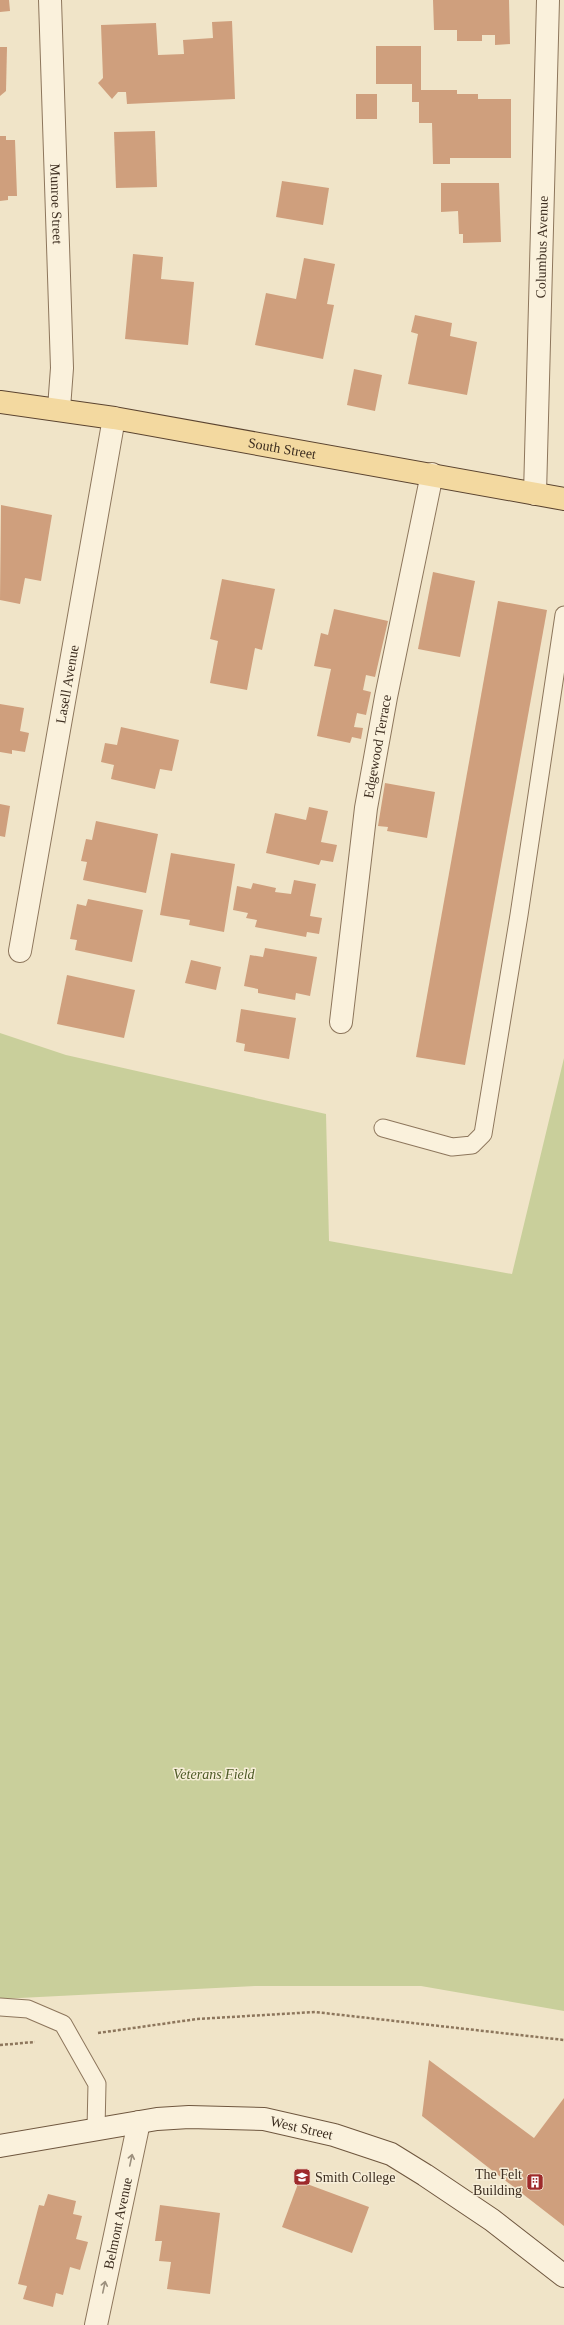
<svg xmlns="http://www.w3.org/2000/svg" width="564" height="2325" font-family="'Times New Roman',serif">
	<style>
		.green { fill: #c9cf9b }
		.building { fill: #cf9f7d }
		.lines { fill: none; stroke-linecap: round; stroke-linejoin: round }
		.service-casing { stroke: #8d765c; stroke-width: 19 }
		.minor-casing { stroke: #8d765c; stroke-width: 24 }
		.secondary-casing { stroke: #6f573f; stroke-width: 24 }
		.primary-casing { stroke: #5b4430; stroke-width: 24 }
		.path { stroke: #8d765c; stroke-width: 2.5; stroke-dasharray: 3 2; stroke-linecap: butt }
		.service { stroke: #faf1dc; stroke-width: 17 }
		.minor { stroke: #faf1dc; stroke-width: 22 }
		.secondary { stroke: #faf1dc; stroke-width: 22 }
		.primary { stroke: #f3d9a0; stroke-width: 22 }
		.oneway { stroke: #9c907e }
		.labels { text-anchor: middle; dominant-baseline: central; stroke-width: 3; stroke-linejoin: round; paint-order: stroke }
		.street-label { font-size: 14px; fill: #3d2e20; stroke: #f7eed8 }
		.park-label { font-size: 14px; font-style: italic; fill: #4d5a26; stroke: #f7eed8 }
		.poi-label { font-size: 14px; fill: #3d2e20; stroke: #f7eed8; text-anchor: end }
	</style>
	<rect width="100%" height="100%" fill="#f0e4c8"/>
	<!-- green -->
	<polygon class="green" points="0,1033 66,1055 326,1114 329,1241 512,1274 564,1058 564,2011 421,1986 255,1986 0,1999"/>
	<!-- building -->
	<g class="building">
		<polygon points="0,0 9,0 10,11 0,12"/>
		<polygon points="433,0 509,0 510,44 495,45 495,35 482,35 482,41 457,41 457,30 434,30"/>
		<polygon points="232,21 235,99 127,104 126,92 118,92 112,99 98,83 103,78 101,25 156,23 158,55 184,54 183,40 213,38 212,22"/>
		<polygon points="376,46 421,46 421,90 457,90 457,94 478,94 478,99 511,99 511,158 450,158 450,164 433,164 432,123 419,123 419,102 412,102 412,84 376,84"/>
		<polygon points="0,47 7,47 6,91 0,96"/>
		<rect x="356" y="94" width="21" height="25"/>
		<polygon points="155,131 157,187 116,188 114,132"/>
		<polygon points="0,136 6,136 6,140 15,140 17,196 8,196 8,200 0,201"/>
		<polygon points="282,181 329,188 323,225 276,217"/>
		<polygon points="441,183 499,183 501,242 463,243 463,234 459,234 458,211 441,212"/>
		<polygon points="133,254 163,257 161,279 194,282 188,345 125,339"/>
		<polygon points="304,258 335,264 327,304 334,305 323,359 255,345 266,293 296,299"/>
		<polygon points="415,315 452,323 450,336 477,342 467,395 408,384 418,334 411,332"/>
		<polygon points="354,369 382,375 375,411 347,405"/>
		<polygon points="1,505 52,515 41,581 25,578 20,604 0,600"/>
		<polygon points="433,572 475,581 460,657 418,649"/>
		<polygon points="222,579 275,589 262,650 255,648 247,690 210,683 218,641 210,639"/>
		<polygon points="498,601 547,610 465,1065 416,1057"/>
		<polygon points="334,609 388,621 375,677 366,675 363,690 371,692 366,715 357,713 354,727 363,728 361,739 352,737 350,743 317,736 331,669 314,666 321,633 328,635"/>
		<polygon points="0,704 24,708 20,731 29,733 25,752 12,750 12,754 0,752"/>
		<polygon points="121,727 179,740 172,771 160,769 155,789 111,779 114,765 101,762 105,743 117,745"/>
		<polygon points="385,783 435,792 427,838 387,831 388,827 378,826"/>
		<polygon points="0,804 10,806 5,837 0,836"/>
		<polygon points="309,807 328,811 321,842 337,845 333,862 321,860 319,865 266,853 275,813 306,820"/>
		<polygon points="96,821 158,834 146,893 83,880 87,862 81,861 86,839 92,840"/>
		<polygon points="171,853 235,864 224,932 189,925 190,920 160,915"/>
		<polygon points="294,880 316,884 310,916 322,918 319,934 307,932 306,937 255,927 257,920 246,918 248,913 233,910 237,886 251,889 253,883 276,888 275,892 291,894"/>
		<polygon points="88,899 143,910 132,962 75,950 77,940 70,939 77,904 86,906"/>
		<polygon points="265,948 317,957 310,996 296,993 295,1000 258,993 258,989 244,986 250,955 263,957"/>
		<polygon points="191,960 221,967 216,990 185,983"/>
		<polygon points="67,975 135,990 124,1038 57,1024"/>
		<polygon points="241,1009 296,1018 289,1059 244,1051 245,1044 236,1042"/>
		<polygon points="429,2060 534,2138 564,2098 564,2226 422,2116"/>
		<polygon points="299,2181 369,2207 352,2253 282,2227"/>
		<polygon points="48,2194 76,2201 73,2214 82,2216 76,2239 88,2242 80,2270 70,2267 63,2295 56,2293 53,2307 23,2299 27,2286 18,2284 39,2205 44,2206"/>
		<polygon points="160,2205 220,2213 210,2294 167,2289 171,2262 159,2261 162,2241 155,2241"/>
	</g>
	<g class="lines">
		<defs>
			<g id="service">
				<polyline points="383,1128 452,1147 472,1145 483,1134 519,915 564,615"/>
				<polyline points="0,2007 28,2009 63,2024 97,2084 96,2129"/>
			</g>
			<g id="minor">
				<path id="s1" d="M50,0l12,368 -3,40"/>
				<path id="s2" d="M535,494l13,-494"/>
				<path id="s3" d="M20,951l94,-533"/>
				<path id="s4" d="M341,1022l25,-214 20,-111 46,-223"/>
				<path id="s5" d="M96,2325l43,-203"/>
			</g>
			<g id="secondary">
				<path id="s6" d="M0,2146l157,-27 32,-2 75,2 70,16 57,19 34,21 67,45 72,56"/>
			</g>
			<g id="primary">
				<path id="s7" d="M0,402l114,16 450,81"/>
			</g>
		</defs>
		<!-- service casing -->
		<use href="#service" class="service-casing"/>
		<!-- minor casing -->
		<use href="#minor" class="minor-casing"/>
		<!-- secondary casing -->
		<use href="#secondary" class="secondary-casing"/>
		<!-- primary casing -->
		<use href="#primary" class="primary-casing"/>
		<!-- path -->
		<g class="path">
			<polyline points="98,2033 197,2019 315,2012 564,2040"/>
			<polyline points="0,2045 35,2042"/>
		</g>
		<!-- service -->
		<use href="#service" class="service"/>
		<!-- minor -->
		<use href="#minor" class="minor"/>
		<!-- secondary -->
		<use href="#secondary" class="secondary"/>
		<!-- primary -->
		<use href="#primary" class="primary"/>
	</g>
	<!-- one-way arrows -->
	<defs><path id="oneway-shaft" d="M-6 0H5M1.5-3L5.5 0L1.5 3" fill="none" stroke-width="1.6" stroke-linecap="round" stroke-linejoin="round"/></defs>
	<g class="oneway">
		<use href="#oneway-shaft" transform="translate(131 2160) rotate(-78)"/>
		<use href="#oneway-shaft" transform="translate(104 2287) rotate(-78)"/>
	</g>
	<!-- icons -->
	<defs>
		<symbol id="university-square" viewBox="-11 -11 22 22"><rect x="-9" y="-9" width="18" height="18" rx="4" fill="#9e2a2b" stroke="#f7eed8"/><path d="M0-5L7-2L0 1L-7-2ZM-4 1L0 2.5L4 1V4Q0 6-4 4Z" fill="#fff"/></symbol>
		<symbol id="building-square" viewBox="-11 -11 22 22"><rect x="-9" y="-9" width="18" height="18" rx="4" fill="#9e2a2b" stroke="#f7eed8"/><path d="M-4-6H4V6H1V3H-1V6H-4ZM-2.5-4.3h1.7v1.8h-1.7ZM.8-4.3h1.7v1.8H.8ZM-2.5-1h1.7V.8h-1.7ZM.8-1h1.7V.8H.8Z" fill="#fff"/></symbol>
	</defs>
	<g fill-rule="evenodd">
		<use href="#university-square" x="292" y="2167" width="20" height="20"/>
		<use href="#building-square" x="525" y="2172" width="20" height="20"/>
	</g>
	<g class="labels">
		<!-- street labels -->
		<g class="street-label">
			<text stroke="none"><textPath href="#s1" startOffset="204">Munroe Street</textPath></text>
			<text stroke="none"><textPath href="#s2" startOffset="247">Columbus Avenue</textPath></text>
			<text stroke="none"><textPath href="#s7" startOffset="286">South Street</textPath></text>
			<text stroke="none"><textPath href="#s3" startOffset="271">Lasell Avenue</textPath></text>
			<text stroke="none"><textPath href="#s4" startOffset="278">Edgewood Terrace</textPath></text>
			<text stroke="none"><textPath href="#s6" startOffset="305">West Street</textPath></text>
			<text stroke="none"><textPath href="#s5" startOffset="104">Belmont Avenue</textPath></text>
		</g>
		<!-- park labels -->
		<g class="park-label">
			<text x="214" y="1774">Veterans Field</text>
		</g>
		<!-- poi labels -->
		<g class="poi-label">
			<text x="522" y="2174">The Felt<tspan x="522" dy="16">Building</tspan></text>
			<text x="315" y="2177" text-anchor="start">Smith College</text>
		</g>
	</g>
</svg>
